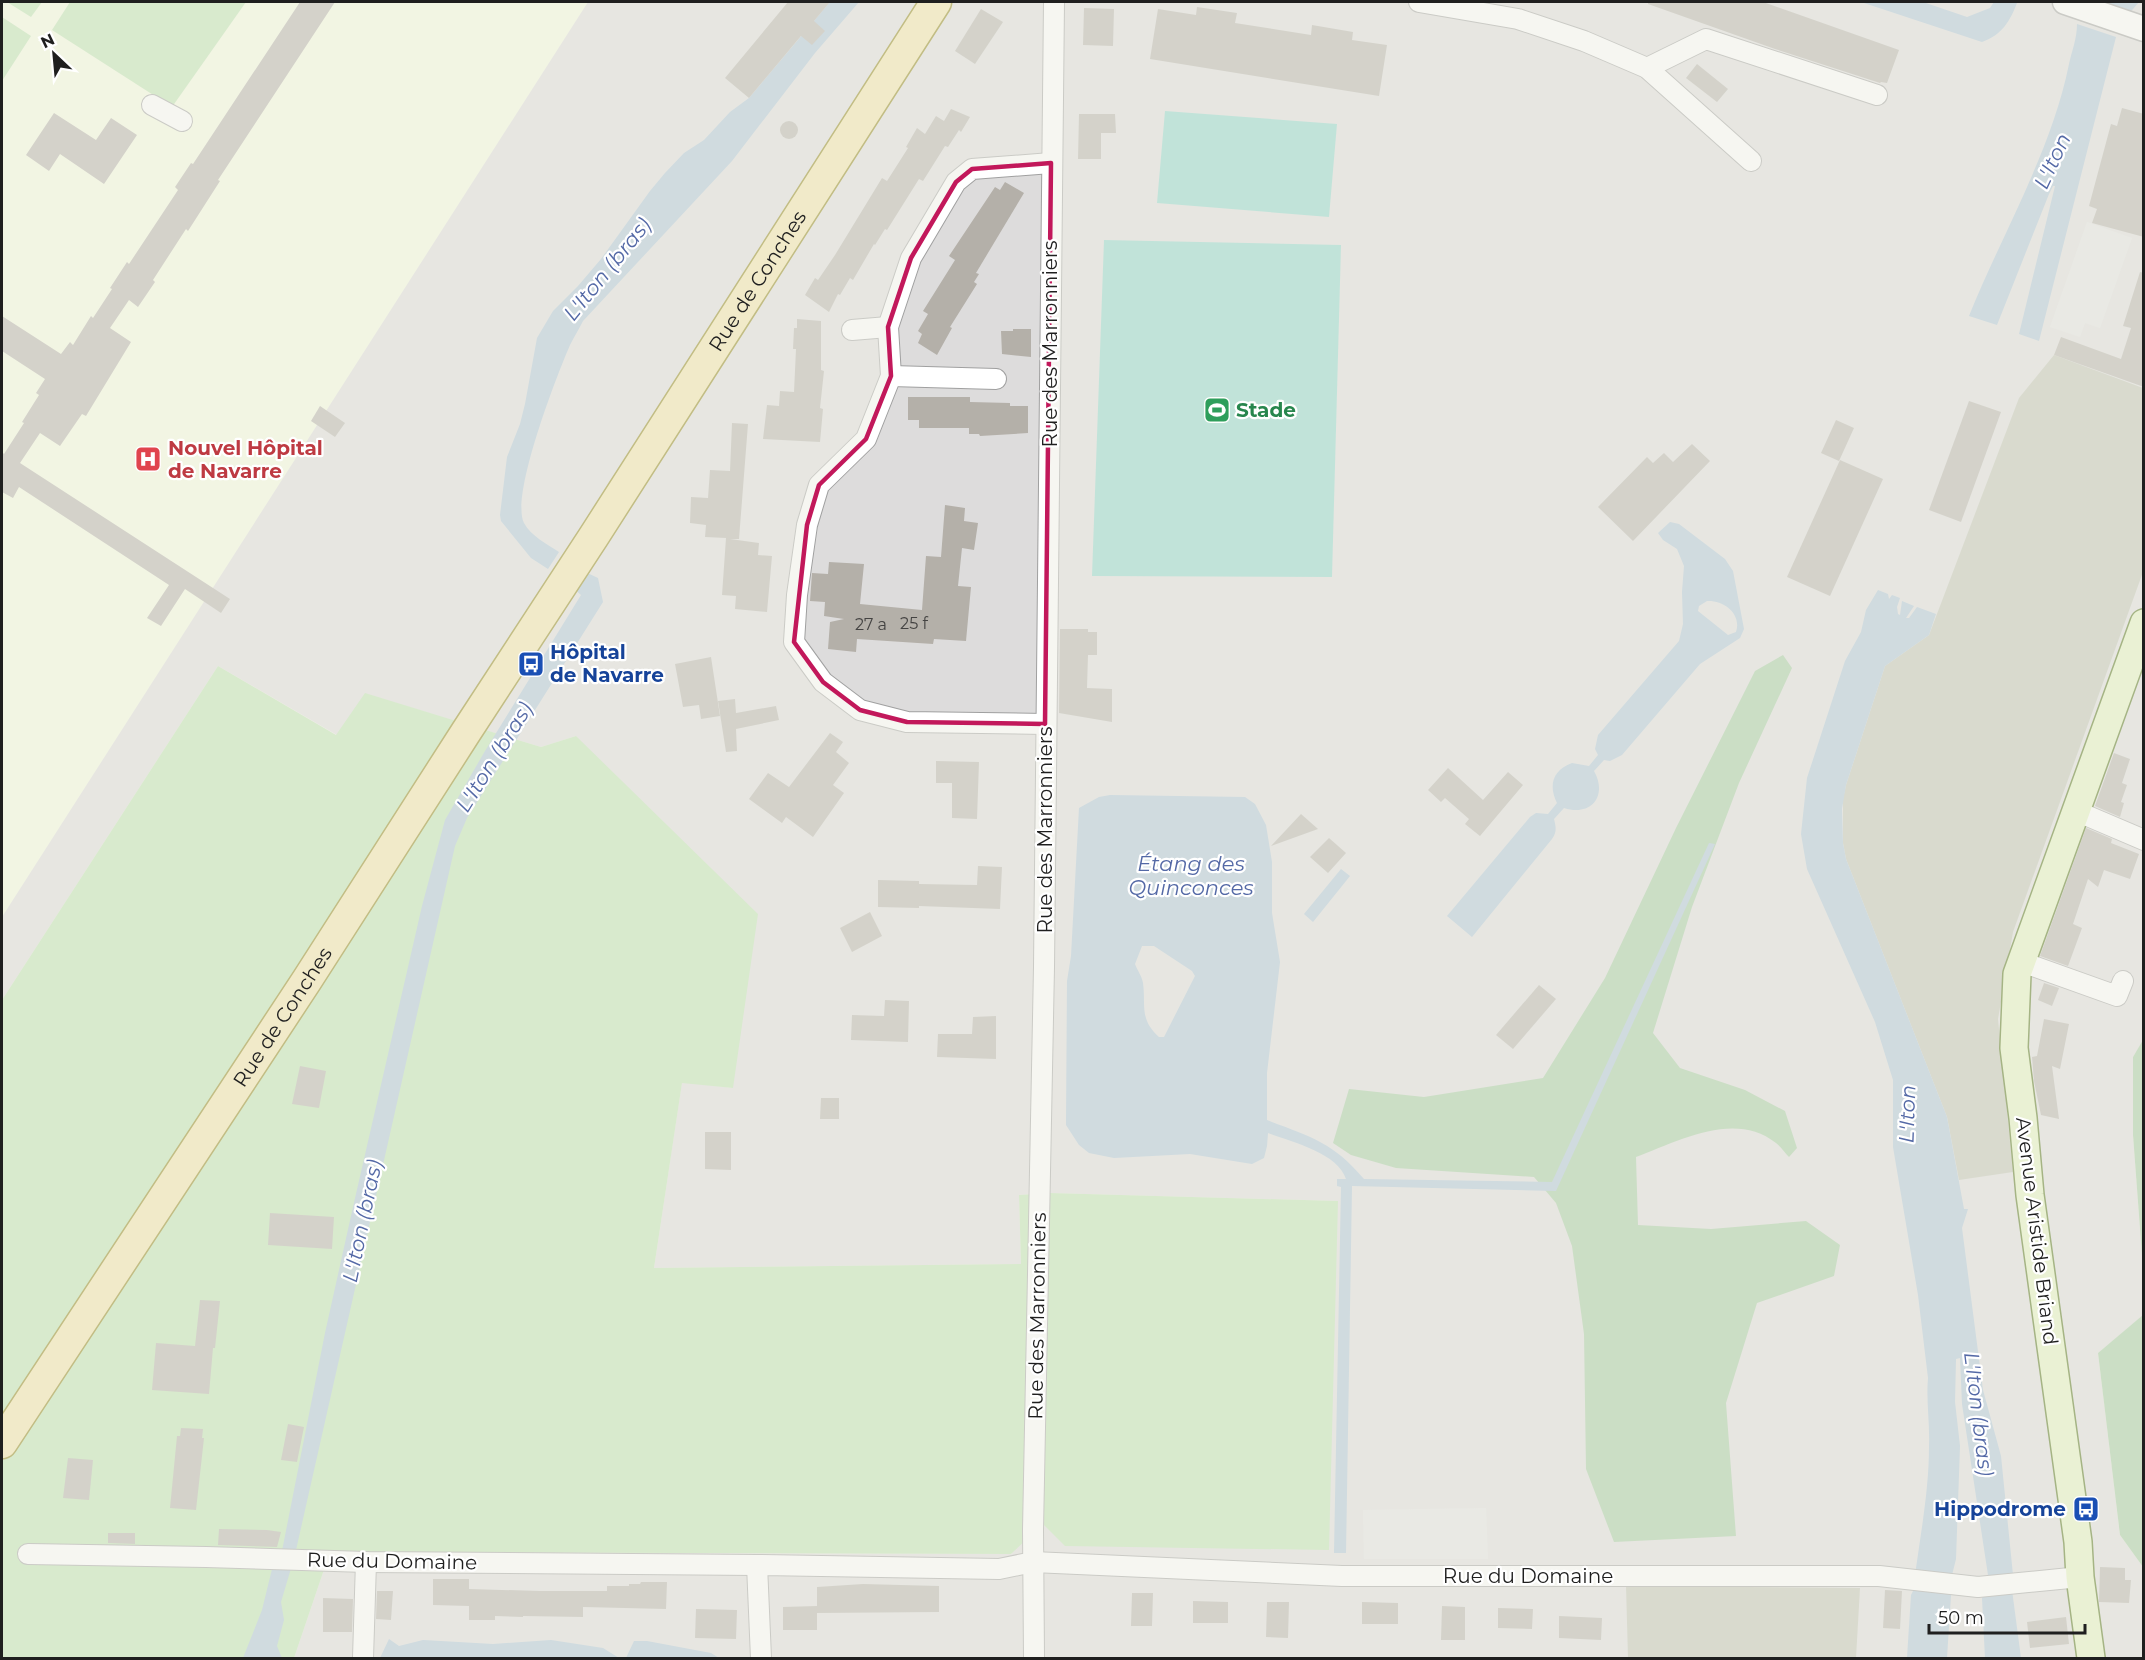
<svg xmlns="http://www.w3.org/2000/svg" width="2145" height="1660" font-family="Montserrat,sans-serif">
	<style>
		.residential { fill: #dddcdc }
		.education { fill: #f6fce1 }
		.construction { fill: #bfc2b2 }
		.grass { fill: #bde4b0 }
		.forest { fill: #a1ca9e }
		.pitch { fill: #8bd6cb }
		.parking { fill: #e3e3e3 }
		.water { fill: #aac3d8; fill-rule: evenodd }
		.building { fill: #b4b0a9 }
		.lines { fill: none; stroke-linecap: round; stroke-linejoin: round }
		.minor-casing { stroke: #a0a0a0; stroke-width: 22 }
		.tertiary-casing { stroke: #a0a0a0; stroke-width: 27 }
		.secondary-casing { stroke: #4c6d0f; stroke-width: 30 }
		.primary-casing { stroke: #8c800e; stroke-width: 33 }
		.minor { stroke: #fff; stroke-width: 20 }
		.tertiary { stroke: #fff; stroke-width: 24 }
		.secondary { stroke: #e4f4bf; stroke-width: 27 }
		.primary { stroke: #f3e5a6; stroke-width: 30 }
		.marked { fill: none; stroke: #c2185b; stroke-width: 4.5; stroke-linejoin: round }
		.labels { text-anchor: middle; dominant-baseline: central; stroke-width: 4.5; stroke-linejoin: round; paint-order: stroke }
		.number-label { font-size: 16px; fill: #444342 }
		.street-label { font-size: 20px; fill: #1f1f1f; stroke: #fff }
		.leisure-label { font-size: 20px; font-weight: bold; fill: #27864d; stroke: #fff; text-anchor: start }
		.health-label { font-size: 20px; font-weight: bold; fill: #be3a42; stroke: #fff; text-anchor: start }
		.transit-label { font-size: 20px; font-weight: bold; fill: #164399; stroke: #fff; text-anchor: start }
		.water-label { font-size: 21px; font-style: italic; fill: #5469a6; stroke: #fff }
	</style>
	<rect width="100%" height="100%" fill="#efeee6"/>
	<!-- residential -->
	<polygon class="residential" points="2,2 2143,2 2144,1040 2133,1057 2133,1135 2143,1269 2144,1315 2098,1353 2120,1535 2143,1567 2143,1658 1022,1657 1021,1658 294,1658 330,1552 1011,1554 1338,1201 1050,1193 1019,1195 1021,1264 654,1268 682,1082 733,1088 576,736 541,747 366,694 337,735 218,666 2,1000"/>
	<!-- education -->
	<polygon class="education" points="2,2 588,2 2,917"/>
	<!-- construction -->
	<g class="construction">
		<polygon points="2054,355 2143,388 2143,572 2013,932 1998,1019 2013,1172 1959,1180 1947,1117 1846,859 1843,843 1843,799 1846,785 1885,666 1929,635 2019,398"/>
		<polygon points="1626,1586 1860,1588 1856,1658 1628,1658"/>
	</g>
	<!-- grass -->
	<g class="grass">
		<polygon points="7,2 42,2 31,17"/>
		<polygon points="70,2 246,2 172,107 52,30"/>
		<polygon points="2,17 31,36 2,81"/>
		<polygon points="218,666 336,735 365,693 541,747 576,736 758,914 733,1088 682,1083 654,1268 1021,1264 1019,1195 1050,1193 1338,1201 1329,1550 1065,1546 1043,1524 1011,1554 330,1552 294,1658 2,1658 2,1000"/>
	</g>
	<!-- forest -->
	<g class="forest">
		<path d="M1783,655l9,13 -53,115 -47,124 -39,126 27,35 65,22 40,21 12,37 -8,9c-4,-4 -8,-10 -13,-14 -41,-33 -98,-2 -140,14l2,68 73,4 95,-8 34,24 -6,31 -77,27 -31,100 10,133 -122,6 -28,-73 -2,-135 -12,-88 -16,-43 -22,-26 -138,-9 -45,-13 -18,-12 16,-54 75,8 119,-19 62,-100 71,-150 79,-157z"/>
		<polygon points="2143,1040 2143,1269 2133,1135 2133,1057"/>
		<polygon points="2143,1315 2143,1567 2120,1535 2098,1353"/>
	</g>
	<!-- pitch -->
	<g class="pitch">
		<polygon points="1165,111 1337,124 1329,217 1157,203"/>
		<polygon points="1104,240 1341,245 1332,577 1092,576"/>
	</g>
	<!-- parking -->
	<g class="parking">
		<polygon points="2087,222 2132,238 2100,328 2085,323 2080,337 2050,327"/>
		<polygon points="1486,1508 1488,1559 1364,1559 1363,1510"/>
	</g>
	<!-- water -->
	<g class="water">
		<path d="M830,2h29l-44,51 -83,108 -149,160c-4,8 -9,16 -13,24 -13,30 -60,151 -46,178 7,13 23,21 35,29l-11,17 -17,-11 -30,-37 -1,-6 7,-58 13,-33 5,-20 12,-66 16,-27 25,-25 23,-27 49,-68 15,-18 19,-20 20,-13 26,-28 19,-14z"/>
		<path d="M1861,2h62l44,15 23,-9 4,-6 23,1c-7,18 -15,32 -35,39z"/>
		<polygon points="2089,2 2139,2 2127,16"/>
		<path d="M2077,24l39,13 -77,304 -20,-7 36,-148h-2l-4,8 -52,131 -28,-9c33,-82 83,-166 100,-252 3,-14 8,-25 8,-40z"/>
		<path d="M1670,522l9,2 46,35 8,12 11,58 -4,9 -40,26 -78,91 -12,6 -6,-1 -10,11c14,25 -3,46 -30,37l-10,11c2,8 3,13 -2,20l-80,98 -25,-21 83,-99 6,-4 12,1 9,-11c-9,-18 -4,-33 15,-40l17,3 9,-11 -3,-6 3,-14 81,-94 4,-17 -1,-32 2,-26 -7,-17 -14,-9 -5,-7zM1707,601c17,-1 35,13 29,31l-8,3 -30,-24 1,-5z"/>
		<polygon points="583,571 598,578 603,602 467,818 455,846 296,1550 282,1551 325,1333 353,1207 422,906 445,820 485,751 581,595 573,588"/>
		<path d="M1878,590l10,4 1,5 3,-4 8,3 -3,9 1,7 2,1 2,-14 12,5 -8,12h3l8,-11 19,7 -7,21 -44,31 -39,119 -4,24 1,34 3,16 101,258 17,92h4l-6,19 21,162 18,66 12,119h-25l-26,-171 -2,-46 -4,1 -1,43 5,44 -4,113 -4,16h-37c6,-43 14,-86 14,-128 1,-24 -3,-46 -1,-69l-10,-83 -25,-148v-67l-18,-58 -68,-153 -6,-35 6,-56 38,-117 16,-29 5,-22z"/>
		<path d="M1110,795l135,2 10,7 11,21 6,37v51l8,49 -13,111v47c44,17 66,22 97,59l188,3 157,-339 6,1 -159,347 -204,-5 -6,367h-12l7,-366 -4,-1v-7h9c-8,-26 -54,-37 -78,-46l-1,13 -3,12 -12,6 -62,-10 -76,4 -25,-5 -10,-8 -13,-20 1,-144 4,-25 8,-148 20,-11zM1142,946h12l38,25 3,5 -31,61h-5c-20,-18 -13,-31 -16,-54 -1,-7 -6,-13 -8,-19z"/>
		<polygon points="1341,869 1350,876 1313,922 1304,914"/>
		<polygon points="273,1565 292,1565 281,1602 284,1620 277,1646 282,1658 243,1658 262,1610"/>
		<polygon points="1915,1587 1949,1589 1951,1595 1947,1658 1907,1658 1911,1595"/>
		<polygon points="1989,1590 2012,1590 2021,1658 1985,1658 1982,1598"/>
		<polygon points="389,1639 399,1646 423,1640 493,1644 551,1640 603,1648 619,1658 380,1658"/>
		<polygon points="634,1641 647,1641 711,1653 719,1658 623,1658 626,1658"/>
	</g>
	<!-- building -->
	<g class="building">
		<polygon points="300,2 335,2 218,180 220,181 188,231 186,229 153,280 155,282 138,307 129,300 110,328 131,342 86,416 82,414 60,446 40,433 20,463 230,599 221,613 185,589 161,626 147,618 169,585 19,487 13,498 2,492 2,452 4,454 24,423 22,422 39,395 36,393 45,379 2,351 2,316 61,354 70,342 73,345 91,316 93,318 112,289 110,288 127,262 129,264 178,190 175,187 191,163 193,164"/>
		<polygon points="788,2 830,2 814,21 825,31 812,45 801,36 749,98 725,78"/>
		<polygon points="1648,2 1763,2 1899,50 1887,83 1881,82 1880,83 1775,49 1648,4"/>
		<polygon points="1197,7 1237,13 1235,23 1311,35 1312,25 1353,32 1352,40 1387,45 1379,96 1150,59 1158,9 1196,15"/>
		<polygon points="1084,8 1114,9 1113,46 1083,45"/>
		<polygon points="981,9 1003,22 975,64 955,51"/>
		<polygon points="1697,64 1728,89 1717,102 1686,78"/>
		<polygon points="2122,108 2144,114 2144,237 2092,223 2097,209 2089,206 2111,124 2117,126"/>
		<polygon points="951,109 970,117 961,132 959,130 948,147 945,146 923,181 919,179 887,230 885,229 875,245 874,244 853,280 850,278 840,295 838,294 829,312 805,295 815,278 818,280 835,255 882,178 887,181 908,148 906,147 917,128 925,134 936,116 944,121"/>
		<polygon points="54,113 96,140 111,118 137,135 104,184 60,154 49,171 26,155"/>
		<polygon points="1079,114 1115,114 1116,133 1101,133 1101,159 1078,159"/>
		<circle cx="789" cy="130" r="9"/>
		<polygon points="1005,182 1024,193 976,273 979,274 974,282 977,284 950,327 952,328 937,355 918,343 922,334 918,331 928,314 923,311 955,260 949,256 995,187 1000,190"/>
		<polygon points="2140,272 2144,273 2144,387 2054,355 2061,337 2121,359 2131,328 2123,326"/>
		<polygon points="797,319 821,321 821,370 824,371 820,408 823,409 820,442 763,439 767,405 779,406 780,391 794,392 796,349 793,349 794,328 797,328"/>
		<polygon points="1013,329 1031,329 1031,357 1002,354 1001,331 1013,331"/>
		<polygon points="908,397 970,397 970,402 1010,403 1010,406 1028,406 1028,433 980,436 979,434 969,434 969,428 919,428 919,420 908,420"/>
		<polygon points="1969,401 2001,412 1961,522 1929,510"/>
		<polygon points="320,406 345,423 335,437 311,421"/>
		<polygon points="1836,420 1854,428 1839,461 1821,453"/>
		<polygon points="732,423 748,424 739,539 730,539 759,543 758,555 772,556 767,612 735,609 736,596 722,595 726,538 705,537 706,525 690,523 691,497 708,498 710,470 730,471"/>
		<polygon points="1692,444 1710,461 1633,541 1598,507 1647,457 1653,463 1664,453 1673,462"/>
		<polygon points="1840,460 1883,479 1830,596 1787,577"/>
		<polygon points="945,505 965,508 964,521 978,523 974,550 962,548 958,586 971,587 966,641 934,639 933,644 857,639 856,652 828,649 830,622 844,619 824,616 825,602 810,601 812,573 828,574 829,562 864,564 860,604 922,610 926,556 941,557"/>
		<polygon points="1060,629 1088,629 1088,632 1097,632 1097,655 1088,655 1087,688 1112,689 1112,722 1059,713"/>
		<polygon points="711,657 720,716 701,719 699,705 683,707 675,664"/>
		<polygon points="735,699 736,713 776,706 779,720 736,729 737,751 726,752 718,701"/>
		<polygon points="830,733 843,742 836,752 849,763 833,785 844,793 813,837 786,817 782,823 749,799 768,773 789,787"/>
		<polygon points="2114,753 2130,759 2122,783 2127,785 2121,802 2124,803 2120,817 2095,806"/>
		<polygon points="936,761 979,762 977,819 952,818 952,783 936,783"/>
		<polygon points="1448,768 1483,800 1508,772 1523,785 1480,836 1465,824 1469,819 1445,798 1441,802 1428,790"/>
		<polygon points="1301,814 1318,829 1271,846"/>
		<polygon points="2086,828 2112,839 2111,843 2139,854 2130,879 2104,870 2098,887 2088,879 2073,924 2082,928 2068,966 2040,956"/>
		<polygon points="1329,838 1346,853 1328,873 1310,857"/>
		<polygon points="978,866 1002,867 1000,909 919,906 919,908 878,907 878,880 919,881 919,884 977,885"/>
		<polygon points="870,912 882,936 852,952 840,928"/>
		<polygon points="2044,983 2059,988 2052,1006 2038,1000"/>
		<polygon points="1539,985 1556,999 1513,1049 1496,1035"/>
		<polygon points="885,1000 909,1001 908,1042 851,1040 852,1015 884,1016"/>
		<polygon points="996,1016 996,1059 937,1057 938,1034 972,1034 973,1017"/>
		<polygon points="2044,1019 2069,1024 2060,1069 2052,1066 2059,1119 2041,1115 2034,1081 2032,1057 2037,1056"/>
		<polygon points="300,1066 326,1071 319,1108 292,1104"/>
		<polygon points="821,1098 839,1098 839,1119 820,1119"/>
		<polygon points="705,1132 731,1132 731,1170 705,1169"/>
		<polygon points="270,1213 334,1217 332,1249 268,1245"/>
		<polygon points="200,1300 220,1301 215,1348 213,1348 209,1394 152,1390 156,1343 195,1346"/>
		<polygon points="288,1424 304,1427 297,1462 281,1460"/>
		<polygon points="181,1428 203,1429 202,1438 204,1438 196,1510 170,1508 177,1436 180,1436"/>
		<polygon points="68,1458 93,1460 89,1500 63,1498"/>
		<polygon points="219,1529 267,1530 281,1532 277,1547 218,1545"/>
		<polygon points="108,1533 135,1533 135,1544 108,1543"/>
		<polygon points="2100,1567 2125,1568 2125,1580 2131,1580 2129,1603 2099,1602"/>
		<polygon points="433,1579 469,1579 469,1589 540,1591 607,1591 607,1586 629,1586 629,1584 640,1584 641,1582 667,1582 666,1609 583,1607 583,1617 523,1616 523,1617 495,1616 495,1620 469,1620 469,1606 433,1605"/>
		<polygon points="863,1584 939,1586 939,1612 817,1613 817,1587"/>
		<polygon points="1885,1590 1902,1591 1900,1629 1883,1628"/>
		<polygon points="377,1591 393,1591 391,1620 376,1619"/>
		<polygon points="1132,1593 1153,1593 1152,1626 1131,1626"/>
		<polygon points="323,1598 353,1599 352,1632 323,1632"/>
		<polygon points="1193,1601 1228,1602 1228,1623 1193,1623"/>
		<polygon points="1267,1602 1289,1602 1288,1638 1266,1637"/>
		<polygon points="1362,1602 1398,1603 1398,1624 1362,1624"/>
		<polygon points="817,1606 817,1630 783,1630 783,1607"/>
		<polygon points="1442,1606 1465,1607 1465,1640 1441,1640"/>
		<polygon points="1498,1608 1533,1609 1532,1629 1498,1628"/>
		<polygon points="696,1609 737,1610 736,1639 695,1638"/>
		<polygon points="1559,1616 1602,1618 1601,1640 1559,1638"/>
		<polygon points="2066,1617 2069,1644 2030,1648 2027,1622"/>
	</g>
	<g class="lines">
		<defs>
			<g id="minor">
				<polyline points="1419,2 1518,19 1584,41 1647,68 1751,161"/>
				<polyline points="1647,68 1706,39 1877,95"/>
				<polyline points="152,105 182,121"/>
				<polyline points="852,330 888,327"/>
				<polyline points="891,376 996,379"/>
				<polyline points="1045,724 907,722 860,710 823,682 794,642 797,595 807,525 819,485 866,439 891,376 888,327 911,258 956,182 972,169 1051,163"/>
				<polyline points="2076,811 2144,840"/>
				<polyline points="2022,962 2117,996 2123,981"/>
				<polyline points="28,1554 206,1557 366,1562 757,1565"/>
				<polyline points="363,1658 366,1562"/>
				<polyline points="761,1658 757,1565 999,1569 1033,1562 1342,1576 1879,1576 1978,1587 2080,1577"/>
				<polyline points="1034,1658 1033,1530 1044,967 1054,2"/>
			</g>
			<polyline id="tertiary" points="2065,2 2144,29"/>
			<polyline id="secondary" points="2091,1658 2080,1577 2078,1542 2030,1195 2023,1118 2014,1048 2017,974 2144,623"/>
			<g id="primary">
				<path id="s1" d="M2,1443l305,-463 159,-248 128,-196 342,-534"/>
			</g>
		</defs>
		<!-- minor casing -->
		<use href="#minor" class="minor-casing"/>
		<!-- tertiary casing -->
		<use href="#tertiary" class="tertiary-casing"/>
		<!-- secondary casing -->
		<use href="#secondary" class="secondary-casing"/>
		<!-- primary casing -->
		<use href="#primary" class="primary-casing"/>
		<!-- minor -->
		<use href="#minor" class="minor"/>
		<!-- tertiary -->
		<use href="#tertiary" class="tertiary"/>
		<!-- secondary -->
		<use href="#secondary" class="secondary"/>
		<!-- primary -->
		<use href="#primary" class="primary"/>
	</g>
	<!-- marked area -->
	<path d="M0 0H2145V1660H0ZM1051,163l-6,561 -138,-2 -47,-12 -37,-28 -29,-40 13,-117 12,-40 47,-46 25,-63 -3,-49 23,-69 45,-76 16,-13z" fill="#efeee6" fill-opacity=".55" fill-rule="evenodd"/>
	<path class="marked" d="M1051,163l-6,561 -138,-2 -47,-12 -37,-28 -29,-40 13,-117 12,-40 47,-46 25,-63 -3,-49 23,-69 45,-76 16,-13z"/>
	<!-- icons -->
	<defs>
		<symbol id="stadium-square" viewBox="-11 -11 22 22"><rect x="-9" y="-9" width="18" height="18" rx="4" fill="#2e9e5b" stroke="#fff"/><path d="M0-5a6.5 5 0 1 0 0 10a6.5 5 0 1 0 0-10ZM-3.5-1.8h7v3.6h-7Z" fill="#fff"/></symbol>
		<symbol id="hospital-square" viewBox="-11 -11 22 22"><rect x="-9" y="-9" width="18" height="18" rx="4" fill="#e0444e" stroke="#fff"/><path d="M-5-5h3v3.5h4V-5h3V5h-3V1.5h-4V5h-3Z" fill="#fff"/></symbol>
		<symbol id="bus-square" viewBox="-11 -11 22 22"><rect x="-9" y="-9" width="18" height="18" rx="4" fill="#1a4fb4" stroke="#fff"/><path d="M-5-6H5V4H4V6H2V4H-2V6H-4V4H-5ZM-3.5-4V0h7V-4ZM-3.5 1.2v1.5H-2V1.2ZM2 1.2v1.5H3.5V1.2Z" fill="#fff"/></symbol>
	</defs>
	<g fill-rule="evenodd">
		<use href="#stadium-square" x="1202" y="395" width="30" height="30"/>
		<use href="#hospital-square" x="133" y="444" width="30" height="30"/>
		<use href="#bus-square" x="516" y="649" width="30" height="30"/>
		<use href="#bus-square" x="2071" y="1494" width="30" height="30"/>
	</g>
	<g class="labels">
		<!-- number labels -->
		<g class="number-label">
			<text x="914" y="623">25 f</text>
			<text x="871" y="624">27 a</text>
		</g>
		<!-- street labels -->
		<g class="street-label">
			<text stroke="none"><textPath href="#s1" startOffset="1386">Rue de Conches</textPath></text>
			<text transform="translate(1050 344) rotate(-90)">Rue des Marronniers</text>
			<text transform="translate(1045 830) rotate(-90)">Rue des Marronniers</text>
			<text stroke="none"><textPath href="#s1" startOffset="510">Rue de Conches</textPath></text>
			<text transform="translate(2037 1231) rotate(83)">Avenue Aristide Briand</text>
			<text transform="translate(1037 1316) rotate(-89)">Rue des Marronniers</text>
			<text transform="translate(392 1561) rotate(1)">Rue du Domaine</text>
			<text x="1528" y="1576">Rue du Domaine</text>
		</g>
		<!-- leisure labels -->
		<g class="leisure-label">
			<text x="1236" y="410">Stade</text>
		</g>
		<!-- health labels -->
		<g class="health-label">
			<text x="168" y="448">Nouvel Hôpital<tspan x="168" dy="23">de Navarre</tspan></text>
		</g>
		<!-- transit labels -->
		<g class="transit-label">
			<text x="550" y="652">Hôpital<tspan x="550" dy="23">de Navarre</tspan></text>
			<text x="2066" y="1509" text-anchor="end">Hippodrome</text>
		</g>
		<!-- water labels -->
		<g class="water-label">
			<text transform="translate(2052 161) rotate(-65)">L'Iton</text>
			<text transform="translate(607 269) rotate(-51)">L'Iton (bras)</text>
			<text transform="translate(494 757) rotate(-58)">L'Iton (bras)</text>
			<text x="1191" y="863">Étang des<tspan x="1191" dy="24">Quinconces</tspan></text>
			<text transform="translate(1907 1114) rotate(-88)">L'Iton</text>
			<text transform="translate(362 1221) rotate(-78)">L'Iton (bras)</text>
			<text transform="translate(1979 1414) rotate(83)">L'Iton (bras)</text>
		</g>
	</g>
	<!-- border -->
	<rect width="2145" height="1660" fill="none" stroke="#1f1f1f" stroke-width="6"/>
	<!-- north arrow -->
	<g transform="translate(54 54) rotate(334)" stroke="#ffffff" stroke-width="4.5" paint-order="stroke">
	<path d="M0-4.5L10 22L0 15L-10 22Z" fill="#1f1f1f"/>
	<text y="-9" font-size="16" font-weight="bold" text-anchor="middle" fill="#1f1f1f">N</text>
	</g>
	<!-- scale -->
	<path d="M1929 1624v9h156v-9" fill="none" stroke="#1f1f1f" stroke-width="3"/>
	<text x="1938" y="1624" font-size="18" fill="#1f1f1f" stroke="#ffffff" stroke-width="4.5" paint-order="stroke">50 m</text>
</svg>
